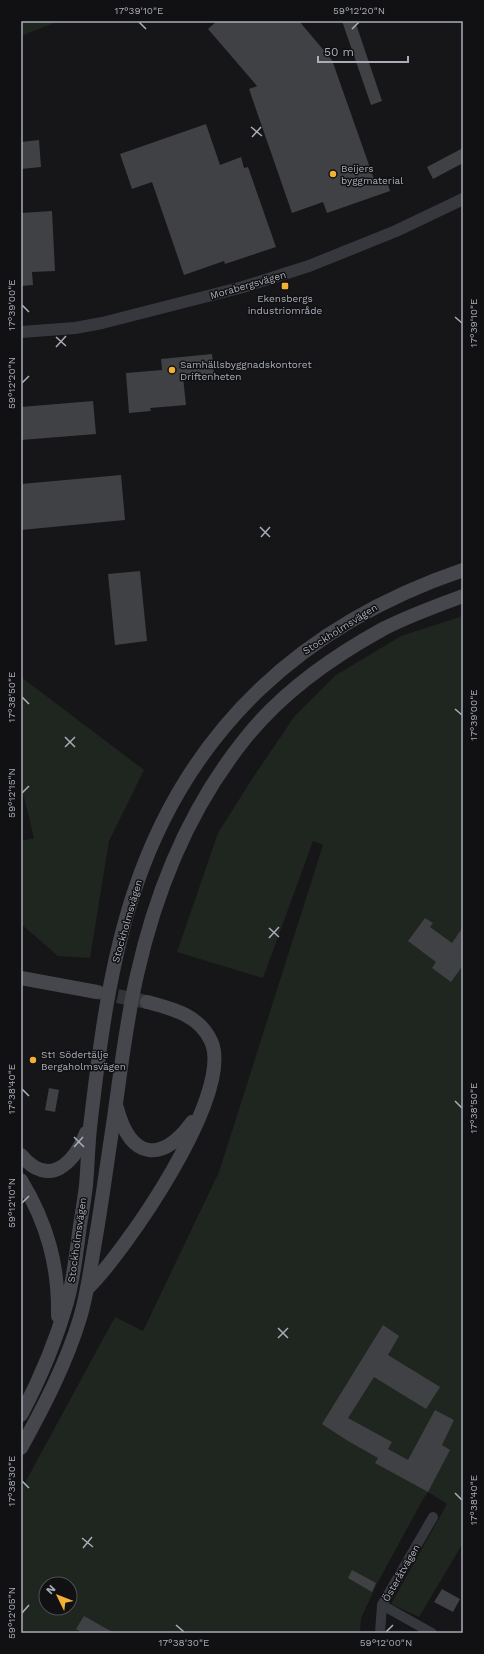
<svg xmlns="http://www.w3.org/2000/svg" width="484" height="1654" font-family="'Work Sans',sans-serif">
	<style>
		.green { fill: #1e261f; fill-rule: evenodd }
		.building { fill: #404145 }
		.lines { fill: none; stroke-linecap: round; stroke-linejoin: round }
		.secondary-tunnel { stroke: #333438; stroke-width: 14; stroke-dasharray: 14 7; stroke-linecap: butt }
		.minor { stroke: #37383d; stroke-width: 10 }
		.tertiary { stroke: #37383d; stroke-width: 12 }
		.secondary { stroke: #45474d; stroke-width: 14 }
		.ticks { fill: none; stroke: #a8adb8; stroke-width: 1.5 }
		.poi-dot { fill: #f2b134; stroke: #111113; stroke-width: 1.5 }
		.labels { text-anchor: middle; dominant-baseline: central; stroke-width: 3; stroke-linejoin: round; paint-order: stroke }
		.poi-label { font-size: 10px; fill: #a8adb8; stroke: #111113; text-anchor: start }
		.street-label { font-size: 10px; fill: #a8adb8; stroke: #111113 }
		.neatline { fill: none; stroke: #a8adb8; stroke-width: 1.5 }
		.ticks-label { font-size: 10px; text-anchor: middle; fill: #a8adb8 }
	</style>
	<rect width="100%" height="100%" fill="#161618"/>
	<!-- green -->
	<g class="green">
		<polygon points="21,21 59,21 21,36"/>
		<path d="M463,616v927l-44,74 -28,-13 56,-100 -19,-12 -6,9 -44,81 -17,36 -1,15h-339v-143l94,-173 28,14 76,-159 104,-327 -10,-4 -50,137 -86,-26 41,-119 34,-54 42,-62 42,-42 65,-39zM46,1584h24v24h-24z"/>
		<polygon points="21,677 144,770 109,841 90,958 58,956 21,924 21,841 34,838 21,785"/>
	</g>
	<!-- building -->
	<g class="building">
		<polygon points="217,21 299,21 332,60 375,182 386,178 390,191 327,213 323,202 292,213 249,89 257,86 208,29"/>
		<polygon points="342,21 355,21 382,101 371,105"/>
		<polygon points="206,124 220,165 241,157 244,168 248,167 276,247 225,264 224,261 184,275 152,182 132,189 120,154"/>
		<polygon points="39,140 41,167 21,169 21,142"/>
		<polygon points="463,148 463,163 433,179 427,167"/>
		<polygon points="52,211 55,271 32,272 33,285 21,286 21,213"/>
		<polygon points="212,354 214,374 183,377 186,405 150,408 151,411 129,413 126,373 162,370 161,359"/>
		<polygon points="93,401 96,434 21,440 21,407"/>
		<polygon points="121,475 125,520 21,530 21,484"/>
		<polygon points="140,571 147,641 115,645 108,574"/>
		<polygon points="425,918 433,923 430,927 452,943 463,927 463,965 451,982 432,968 436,962 408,941"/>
		<polygon points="49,1088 59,1090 55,1112 45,1110"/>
		<polygon points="383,1325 399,1336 388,1355 440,1387 426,1409 374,1377 348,1418 392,1442 388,1449 408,1460 435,1410 454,1420 442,1445 450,1450 428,1492 375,1463 378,1458 348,1441 322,1424"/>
		<polygon points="352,1570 376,1583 372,1592 348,1578"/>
		<polygon points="442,1589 460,1599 453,1612 434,1602"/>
		<polygon points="84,1616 114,1633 83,1633 76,1629"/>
	</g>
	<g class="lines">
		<!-- secondary-tunnel -->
		<polyline class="secondary-tunnel" points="97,992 147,1002"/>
		<!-- minor -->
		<g class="minor">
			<polyline points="382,1605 432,1633"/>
			<polyline points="380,1633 382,1605 433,1517"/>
		</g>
		<!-- tertiary -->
		<polyline class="tertiary" points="21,332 75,328 102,323 243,287 309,266 396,231 463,199"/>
		<!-- secondary -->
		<g class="secondary">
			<polyline points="21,978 97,992"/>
			<path d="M117,1108c13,51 45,56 75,14"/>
			<path d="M21,1155c28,34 53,8 65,-22"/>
			<path d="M21,1180c26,43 38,86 37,136"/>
			<path d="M87,1289c38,-37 148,-196 124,-248 -12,-26 -38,-32 -64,-39"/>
			<path d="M21,1415c19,-36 35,-74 46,-113 6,-20 8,-41 11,-61 2,-19 6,-37 8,-56 2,-22 2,-44 5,-66 9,-77 19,-156 44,-230 54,-161 169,-265 328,-319"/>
			<path d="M21,1448c23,-42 45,-84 59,-130 7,-23 10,-47 14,-70 7,-39 12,-78 18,-117 8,-52 13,-105 25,-156 19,-85 52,-166 107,-235 36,-46 88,-83 139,-111 25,-13 53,-23 80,-33"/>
		</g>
	</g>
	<!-- ticks -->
	<path class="ticks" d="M139,22l7,7M352,29l7,-7M251,127l11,9M252,137l9,-10M22,305l7,7M455,317l7,6M56,337l10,9M56,347l10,-11M22,383l7,-7M260,527l10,10M261,537l9,-10M22,697l7,7M455,709l7,6M65,737l10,10M65,747l10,-10M22,793l7,-7M269,928l10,9M269,938l10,-11M22,1089l7,7M455,1101l7,7M74,1137l10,10M74,1147l9,-10M22,1203l7,-7M278,1328l10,10M278,1338l10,-10M22,1481l7,7M455,1493l7,7M82,1538l11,9M83,1548l9,-11M22,1613l7,-8M176,1625l8,7M386,1632l7,-7"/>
	<!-- markers -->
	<g class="poi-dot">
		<circle cx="333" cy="174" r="4"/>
		<rect x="281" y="282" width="8" height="8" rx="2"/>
		<circle cx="172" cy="370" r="4"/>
		<circle cx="33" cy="1060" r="4"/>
	</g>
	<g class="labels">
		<!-- poi labels -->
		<g class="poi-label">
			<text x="341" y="168">Beijers<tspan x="341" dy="12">byggmaterial</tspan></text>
			<text x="285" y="298" text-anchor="middle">Ekensbergs<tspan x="285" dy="12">industriområde</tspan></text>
			<text x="180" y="364">Samhällsbyggnadskontoret<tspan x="180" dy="12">Driftenheten</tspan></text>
			<text x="41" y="1054">St1 Södertälje<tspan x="41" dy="12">Bergaholmsvägen</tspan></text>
		</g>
		<!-- street labels -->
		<g class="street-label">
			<text transform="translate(248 285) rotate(-16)">Morabergsvägen</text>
			<text transform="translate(340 629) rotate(-32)">Stockholmsvägen</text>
			<text transform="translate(127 921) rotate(-74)">Stockholmsvägen</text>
			<text transform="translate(77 1240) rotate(-82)">Stockholmsvägen</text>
			<text transform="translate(401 1573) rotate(-60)">Österåtvägen</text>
		</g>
	</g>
	<!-- border -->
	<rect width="484" height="1654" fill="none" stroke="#111113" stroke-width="44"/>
	<!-- north arrow -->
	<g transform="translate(58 1596) rotate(313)"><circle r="19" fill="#111113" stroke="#4d4f55"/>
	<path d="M0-3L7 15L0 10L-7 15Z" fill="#f2b134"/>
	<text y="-6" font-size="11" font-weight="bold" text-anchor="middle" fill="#a8adb8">N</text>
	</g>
	<!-- scale -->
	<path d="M318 56v6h90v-6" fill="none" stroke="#a8adb8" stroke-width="2"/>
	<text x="324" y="56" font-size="12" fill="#a8adb8" stroke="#111113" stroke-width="3" paint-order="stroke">50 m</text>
	<rect x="22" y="22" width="440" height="1610" class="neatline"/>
	<g class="ticks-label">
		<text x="139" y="14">17°39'10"E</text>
		<text x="359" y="14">59°12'20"N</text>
		<text transform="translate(11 305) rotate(-90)" y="4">17°39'00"E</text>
		<text transform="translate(473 323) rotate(-90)" y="4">17°39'10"E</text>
		<text transform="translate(11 383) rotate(-90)" y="4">59°12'20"N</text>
		<text transform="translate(11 697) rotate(-90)" y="4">17°38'50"E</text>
		<text transform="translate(473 715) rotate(-90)" y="4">17°39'00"E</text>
		<text transform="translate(11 793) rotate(-90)" y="4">59°12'15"N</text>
		<text transform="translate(11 1089) rotate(-90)" y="4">17°38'40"E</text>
		<text transform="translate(473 1108) rotate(-90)" y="4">17°38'50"E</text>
		<text transform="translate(11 1203) rotate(-90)" y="4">59°12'10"N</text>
		<text transform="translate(11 1481) rotate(-90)" y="4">17°38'30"E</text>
		<text transform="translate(473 1500) rotate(-90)" y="4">17°38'40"E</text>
		<text transform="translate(11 1613) rotate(-90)" y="4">59°12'05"N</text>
		<text x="184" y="1646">17°38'30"E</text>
		<text x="386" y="1646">59°12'00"N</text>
	</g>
</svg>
